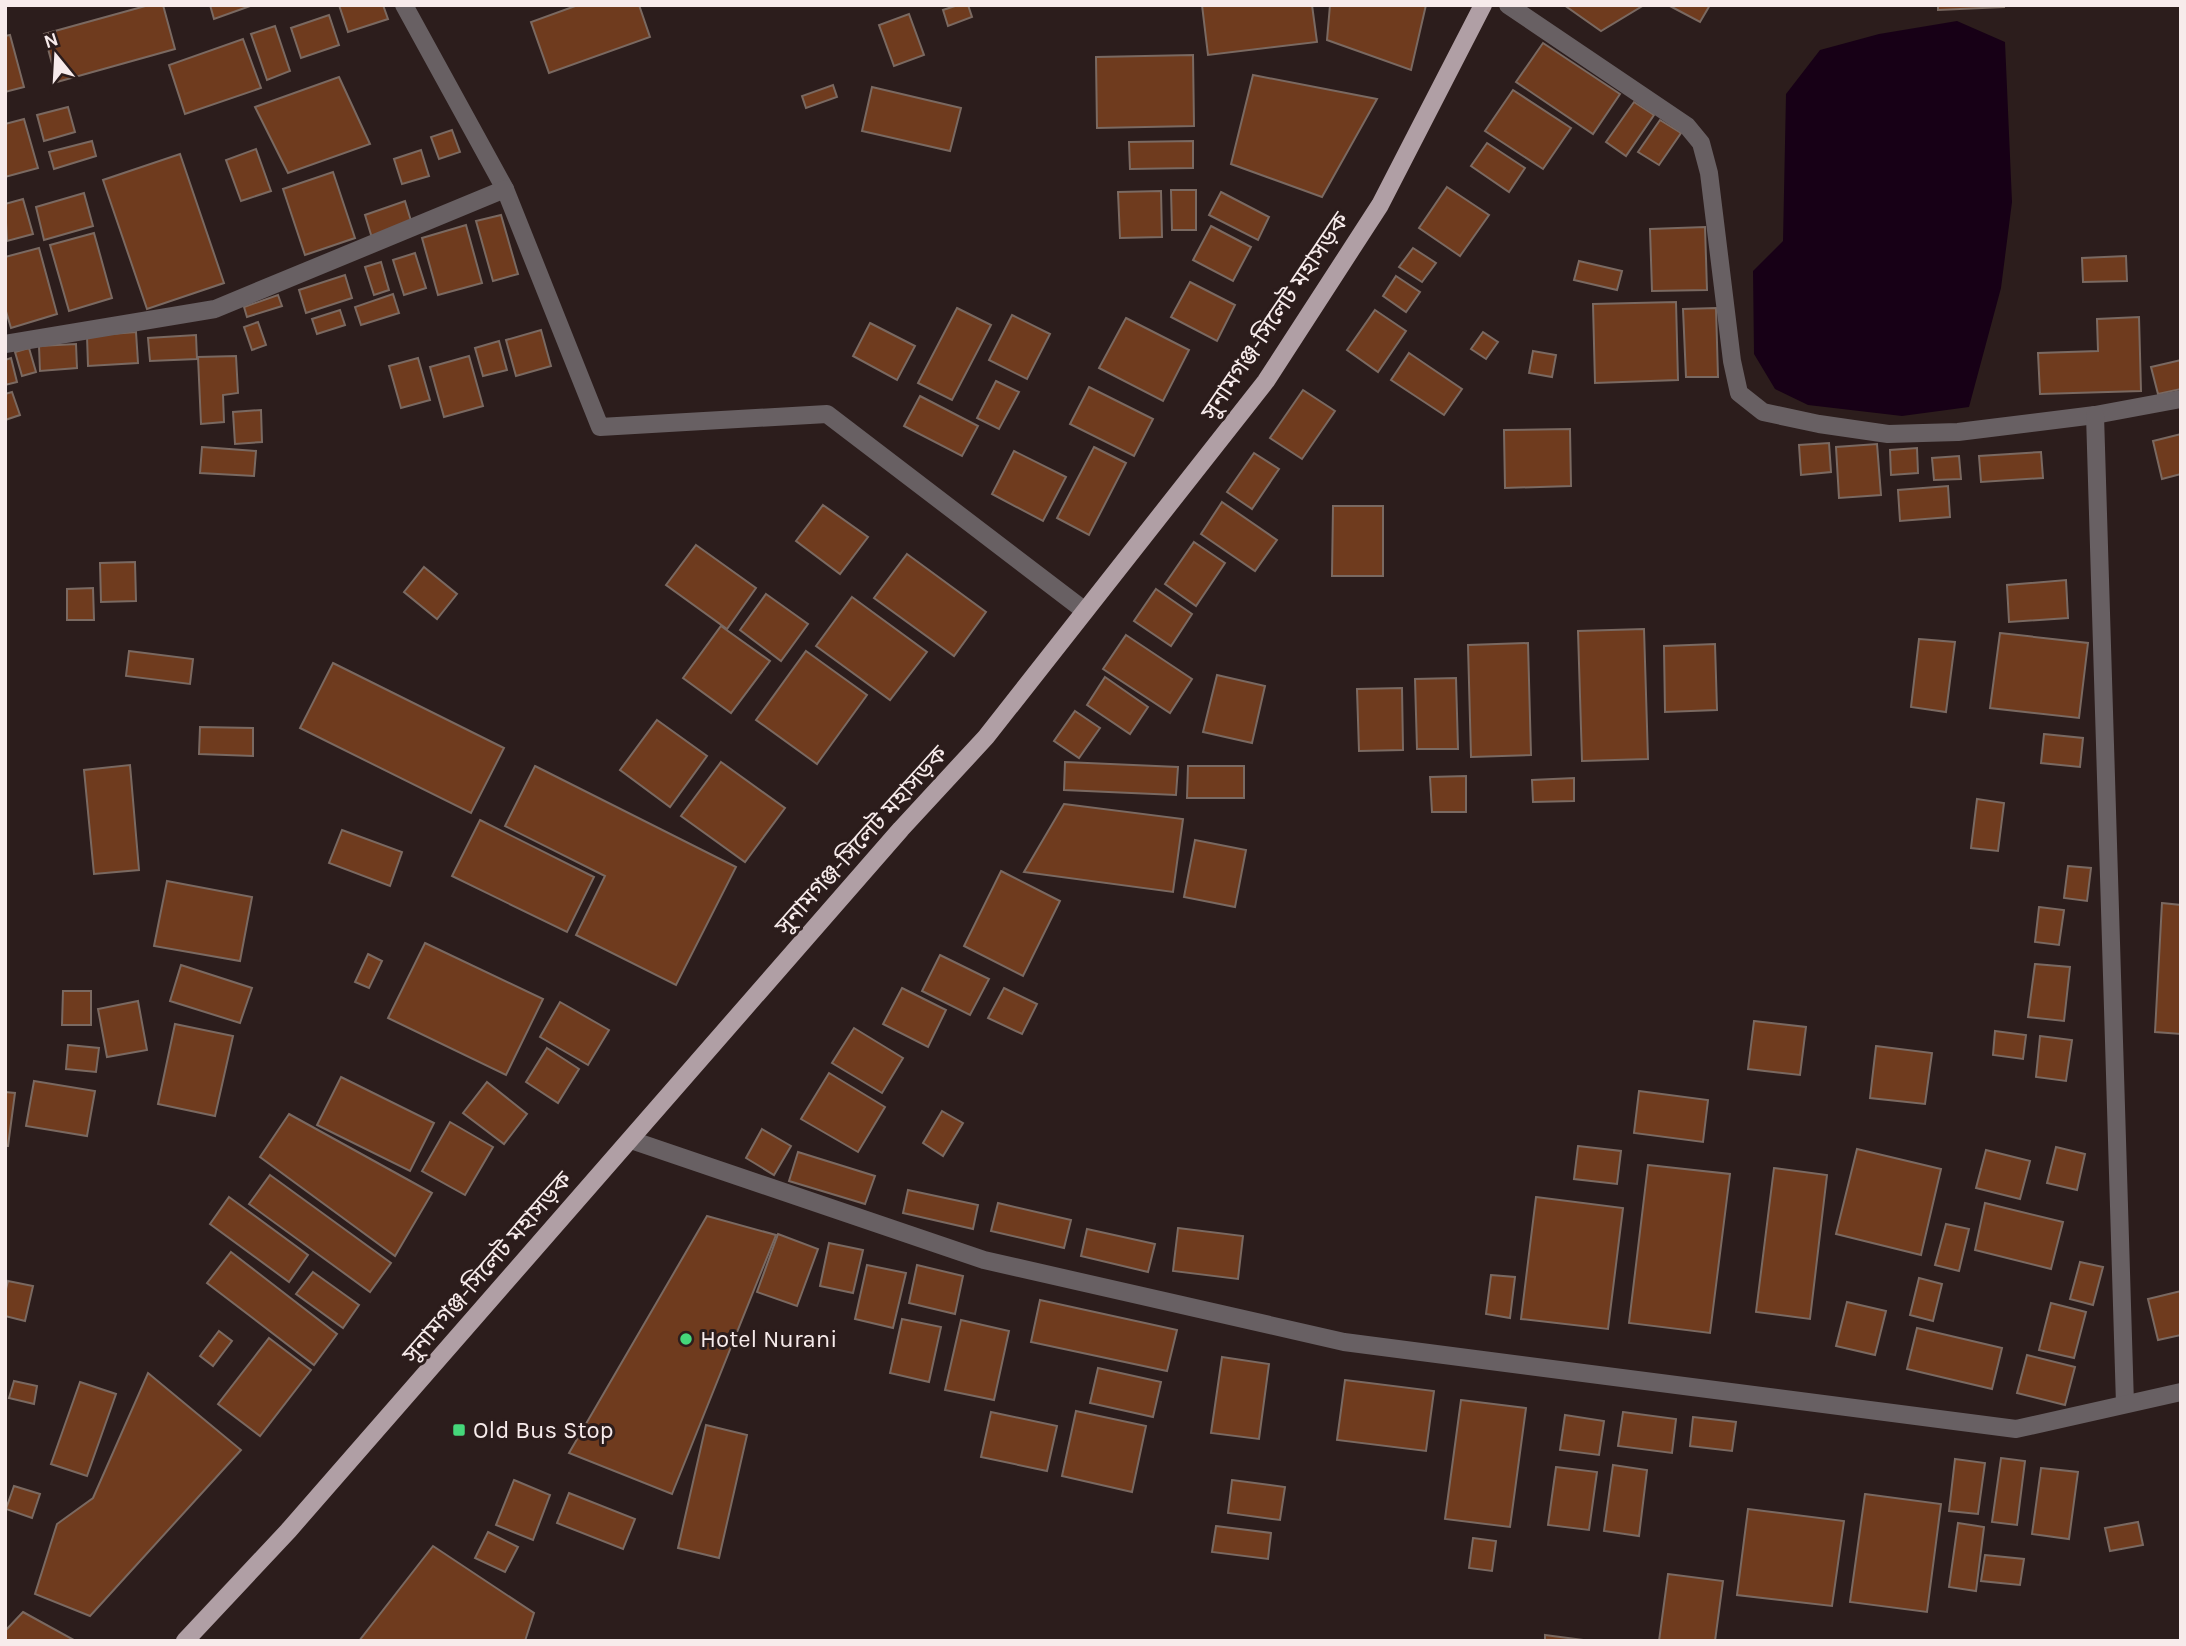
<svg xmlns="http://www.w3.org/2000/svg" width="2186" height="1646" font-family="Karla,'Noto Sans Bengali',sans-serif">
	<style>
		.water { fill: #170016 }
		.building { fill: #6f3b1e; stroke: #7a6961; stroke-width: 2 }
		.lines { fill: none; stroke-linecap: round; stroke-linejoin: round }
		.street { stroke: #686063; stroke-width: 18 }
		.primary { stroke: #b09fa5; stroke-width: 18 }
		.poi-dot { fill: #45d77a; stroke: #2c1d1c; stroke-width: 2.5 }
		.labels { text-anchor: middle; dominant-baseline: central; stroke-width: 6; stroke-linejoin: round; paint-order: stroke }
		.street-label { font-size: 24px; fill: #f7ebeb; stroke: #2c1d1c }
		.poi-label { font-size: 24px; fill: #f7ebeb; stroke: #2c1d1c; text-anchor: start }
	</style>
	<rect width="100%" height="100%" fill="#2c1d1c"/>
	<!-- water -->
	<polygon class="water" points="1957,21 2005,42 2012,202 2001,288 1969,407 1902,416 1808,405 1775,389 1754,354 1753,271 1783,241 1786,94 1820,50 1879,34"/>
	<!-- building -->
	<g class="building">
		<polygon points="149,5 163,5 175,49 57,82 44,34"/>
		<polygon points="210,5 253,5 214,19"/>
		<polygon points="339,5 383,5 388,19 348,32"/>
		<polygon points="578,5 639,5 650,37 549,73 531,22"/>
		<polygon points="958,5 968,5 972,17 948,26 943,10"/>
		<polygon points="1202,5 1312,5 1317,42 1208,55"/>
		<polygon points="1330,5 1426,5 1411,70 1327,40"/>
		<polygon points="1564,5 1644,5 1601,31"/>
		<polygon points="1668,5 1710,5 1700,22"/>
		<polygon points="1938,5 2004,5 2004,7 1938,10"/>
		<polygon points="909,14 924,55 894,66 879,25"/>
		<polygon points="329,15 339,45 301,58 291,28"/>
		<polygon points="275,26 290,71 267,80 251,34"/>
		<polygon points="10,35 24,87 5,92 5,36"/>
		<polygon points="243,39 261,88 185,114 169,65"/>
		<polygon points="1543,43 1620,94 1593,134 1516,82"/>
		<polygon points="1193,55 1194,126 1097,128 1096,57"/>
		<polygon points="1253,75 1377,99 1322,197 1231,164"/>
		<polygon points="339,77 370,144 288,173 255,107"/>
		<polygon points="833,85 837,97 806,108 802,96"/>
		<polygon points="872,87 961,108 950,151 862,131"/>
		<polygon points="1513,90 1571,128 1543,169 1485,131"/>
		<polygon points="1634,102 1654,115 1626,156 1606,142"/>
		<polygon points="68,107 75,132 44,141 37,115"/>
		<polygon points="24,119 38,168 5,177 5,124"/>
		<polygon points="1660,120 1681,133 1659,165 1638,152"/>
		<polygon points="452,130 460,152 439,159 431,137"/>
		<polygon points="92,141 96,156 54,169 49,152"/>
		<polygon points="1193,141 1193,168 1130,169 1129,142"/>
		<polygon points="1487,143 1525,168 1509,192 1471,166"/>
		<polygon points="256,149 271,191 241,201 226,160"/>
		<polygon points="421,150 429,176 402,184 394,159"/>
		<polygon points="180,154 224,283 147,309 103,180"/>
		<polygon points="333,172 355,238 305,255 283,189"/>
		<polygon points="1447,187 1489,215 1460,256 1419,228"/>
		<polygon points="1171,190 1196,190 1196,230 1172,230"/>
		<polygon points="1161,191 1162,237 1120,238 1118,192"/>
		<polygon points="1221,192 1269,217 1258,240 1209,215"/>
		<polygon points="84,193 93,226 44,240 36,207"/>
		<polygon points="23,199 33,234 7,241 5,204"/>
		<polygon points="405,201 412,224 372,238 365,215"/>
		<polygon points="501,215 518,274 493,281 476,221"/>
		<polygon points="466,225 482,283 438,295 422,238"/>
		<polygon points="1211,226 1251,247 1233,281 1193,260"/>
		<polygon points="1705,227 1707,290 1652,291 1650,229"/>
		<polygon points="94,233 112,298 69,311 50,245"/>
		<polygon points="39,248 57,314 11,328 5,308 5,257"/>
		<polygon points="1413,248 1436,263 1422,282 1399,267"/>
		<polygon points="415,253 426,288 404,295 393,260"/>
		<polygon points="2126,256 2127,281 2083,282 2082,258"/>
		<polygon points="1579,261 1622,271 1617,290 1574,280"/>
		<polygon points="381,262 389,290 374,295 365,267"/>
		<polygon points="345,275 352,298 306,313 299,290"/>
		<polygon points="1396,276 1420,292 1406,312 1383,296"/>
		<polygon points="1190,282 1235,305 1217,341 1171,317"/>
		<polygon points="393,294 399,313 361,325 355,307"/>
		<polygon points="278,295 282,306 247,317 244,307"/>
		<polygon points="1676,302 1678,380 1595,383 1593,304"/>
		<polygon points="957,308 991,325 952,400 918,383"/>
		<polygon points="1716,308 1718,377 1686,377 1683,309"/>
		<polygon points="340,310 345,325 317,334 312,319"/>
		<polygon points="1375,310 1406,331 1378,372 1347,350"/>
		<polygon points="1012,315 1050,334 1027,379 989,360"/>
		<polygon points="2139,317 2141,391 2040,394 2038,353 2098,351 2097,319"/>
		<polygon points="1126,318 1189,350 1163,401 1099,368"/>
		<polygon points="258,322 266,345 252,350 244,327"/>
		<polygon points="870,323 915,346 897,380 853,356"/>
		<polygon points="541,330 551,366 516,376 506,340"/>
		<polygon points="136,332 138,363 88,366 87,336"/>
		<polygon points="1483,332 1498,342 1486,359 1471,349"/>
		<polygon points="196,335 197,359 150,361 148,338"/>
		<polygon points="499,341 507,370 483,376 475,348"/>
		<polygon points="76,344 77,368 40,371 39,346"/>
		<polygon points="29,348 36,372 22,376 15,352"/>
		<polygon points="1533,351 1556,355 1552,377 1529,373"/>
		<polygon points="1409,353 1462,389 1444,415 1391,380"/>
		<polygon points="236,356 238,393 223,395 224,422 201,424 198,357"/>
		<polygon points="469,356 483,406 444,417 430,367"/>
		<polygon points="11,358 17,382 5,385 5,360"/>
		<polygon points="418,358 430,400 401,408 389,366"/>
		<polygon points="2181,360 2181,389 2158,394 2151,367"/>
		<polygon points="996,381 1019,392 999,429 977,418"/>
		<polygon points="1089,387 1153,419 1134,456 1070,424"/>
		<polygon points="1303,390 1335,411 1302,459 1270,438"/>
		<polygon points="12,392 20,415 5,420 5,394"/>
		<polygon points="920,396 978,426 962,456 904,426"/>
		<polygon points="261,410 262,442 235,444 233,412"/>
		<polygon points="1570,429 1571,486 1505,488 1504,430"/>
		<polygon points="2181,434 2181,474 2162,479 2153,441"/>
		<polygon points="1829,443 1831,472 1801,475 1799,445"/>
		<polygon points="1877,444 1881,495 1839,498 1836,447"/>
		<polygon points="202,447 256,451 254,476 200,473"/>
		<polygon points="1094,447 1126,463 1089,535 1057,518"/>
		<polygon points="1917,448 1918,473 1891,475 1890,450"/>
		<polygon points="1014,451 1066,477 1043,521 992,494"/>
		<polygon points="2041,452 2043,478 1981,482 1979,456"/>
		<polygon points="1254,453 1279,469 1252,509 1227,492"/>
		<polygon points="1959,456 1961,479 1934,480 1932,458"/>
		<polygon points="1948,486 1950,517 1900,521 1898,490"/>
		<polygon points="1222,502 1277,540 1255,571 1201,534"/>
		<polygon points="823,505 868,537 840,574 796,541"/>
		<polygon points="1333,506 1383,506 1383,576 1332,576"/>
		<polygon points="1194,542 1225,563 1196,606 1165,584"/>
		<polygon points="696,545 756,588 727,629 666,585"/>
		<polygon points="907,554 986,612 954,656 874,598"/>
		<polygon points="135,562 136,601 101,602 100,563"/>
		<polygon points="424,567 457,594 437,619 404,592"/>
		<polygon points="2066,580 2068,618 2009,622 2007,585"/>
		<polygon points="93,588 94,620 67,620 67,589"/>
		<polygon points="1156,589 1192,614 1171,646 1134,621"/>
		<polygon points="766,594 808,624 781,661 740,630"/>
		<polygon points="852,597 927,652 890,700 816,646"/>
		<polygon points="721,626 770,661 731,713 683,678"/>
		<polygon points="1644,629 1648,759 1582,761 1578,631"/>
		<polygon points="2000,633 2088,643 2079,718 1990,708"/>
		<polygon points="1126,635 1192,679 1170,713 1103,669"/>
		<polygon points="1919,639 1955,642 1946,712 1911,707"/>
		<polygon points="1528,643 1531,755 1471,757 1468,645"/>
		<polygon points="1715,644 1717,710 1665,712 1664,646"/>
		<polygon points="129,651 193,659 190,684 126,676"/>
		<polygon points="806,651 867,695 817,764 756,720"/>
		<polygon points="333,663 504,748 471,813 300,728"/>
		<polygon points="1217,675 1265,686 1252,743 1203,732"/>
		<polygon points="1105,677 1148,707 1130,734 1087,705"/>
		<polygon points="1456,678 1458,749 1417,749 1415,679"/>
		<polygon points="1402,688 1403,750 1359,751 1357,689"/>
		<polygon points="1075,711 1100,728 1079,758 1054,741"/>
		<polygon points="657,720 707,756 670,807 620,770"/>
		<polygon points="200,727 253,728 253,756 199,754"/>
		<polygon points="2044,734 2083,738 2080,767 2041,763"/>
		<polygon points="721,762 785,808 745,862 681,816"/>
		<polygon points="1065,762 1178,767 1176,795 1064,790"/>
		<polygon points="130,765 139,870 94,874 84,770"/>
		<polygon points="535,766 736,867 676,985 576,935 605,876 505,826"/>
		<polygon points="1188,766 1244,766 1244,798 1187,798"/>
		<polygon points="1466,776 1466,812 1432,812 1430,777"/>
		<polygon points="1574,778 1574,801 1533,802 1532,780"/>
		<polygon points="1977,799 2004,803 1998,851 1971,848"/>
		<polygon points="1064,804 1183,819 1173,892 1024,872"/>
		<polygon points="480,820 594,877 567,932 452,876"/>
		<polygon points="342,830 402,852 390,886 329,863"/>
		<polygon points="1195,840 1246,850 1235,907 1184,897"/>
		<polygon points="2068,866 2091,868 2087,901 2064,898"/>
		<polygon points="1001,871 1060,901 1023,976 964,946"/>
		<polygon points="167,881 252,897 240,961 154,946"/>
		<polygon points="2162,903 2181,905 2181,1034 2155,1032"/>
		<polygon points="2039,907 2064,910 2059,945 2035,942"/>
		<polygon points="425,943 543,999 506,1075 388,1018"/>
		<polygon points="368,954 382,961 369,988 355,982"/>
		<polygon points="940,955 989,979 970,1015 922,991"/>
		<polygon points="2035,964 2070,967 2064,1021 2028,1017"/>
		<polygon points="181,965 252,988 240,1023 170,1001"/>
		<polygon points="902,988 946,1010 928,1047 883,1024"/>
		<polygon points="1004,988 1037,1004 1022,1034 988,1018"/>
		<polygon points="63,991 91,991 91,1025 62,1025"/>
		<polygon points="138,1001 147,1050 107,1057 98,1009"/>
		<polygon points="560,1002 609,1030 588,1065 540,1037"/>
		<polygon points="1754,1021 1806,1027 1800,1075 1748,1069"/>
		<polygon points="175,1024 233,1036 215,1116 158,1104"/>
		<polygon points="854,1028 903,1058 882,1093 832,1063"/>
		<polygon points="1995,1031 2026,1035 2023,1059 1993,1055"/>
		<polygon points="2040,1036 2072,1040 2066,1081 2036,1077"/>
		<polygon points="68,1045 99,1048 96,1072 66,1069"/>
		<polygon points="1876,1046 1932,1053 1925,1104 1870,1098"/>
		<polygon points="547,1048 579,1069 558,1103 526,1082"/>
		<polygon points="829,1073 885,1107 858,1152 801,1119"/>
		<polygon points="341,1077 434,1123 410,1171 317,1125"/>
		<polygon points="34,1081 95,1091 87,1136 26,1126"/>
		<polygon points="487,1082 527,1114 504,1144 463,1113"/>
		<polygon points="1639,1091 1708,1100 1703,1142 1634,1133"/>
		<polygon points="5,1092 15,1093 8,1146 5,1146"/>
		<polygon points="942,1111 963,1123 943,1156 923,1143"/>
		<polygon points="289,1114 432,1193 395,1256 260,1157"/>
		<polygon points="450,1122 493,1147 465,1195 422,1171"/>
		<polygon points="762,1129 791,1146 774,1175 746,1158"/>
		<polygon points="1578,1146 1621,1151 1617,1184 1574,1179"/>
		<polygon points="2056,1147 2085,1154 2077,1190 2047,1183"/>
		<polygon points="1857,1149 1941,1169 1921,1255 1836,1234"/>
		<polygon points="1986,1150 2030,1161 2020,1199 1976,1188"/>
		<polygon points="798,1152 875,1176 865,1204 789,1181"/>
		<polygon points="1648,1165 1730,1174 1710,1333 1629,1323"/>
		<polygon points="1774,1168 1827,1175 1810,1319 1756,1312"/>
		<polygon points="270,1175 391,1263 370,1292 249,1204"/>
		<polygon points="908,1190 978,1205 973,1229 903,1213"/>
		<polygon points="229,1197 308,1255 289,1282 210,1224"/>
		<polygon points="1536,1197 1623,1208 1608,1329 1521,1319"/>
		<polygon points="998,1203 1071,1220 1064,1248 991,1231"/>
		<polygon points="1985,1203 2063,1222 2051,1269 1975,1250"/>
		<polygon points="707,1216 776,1235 672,1494 569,1453"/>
		<polygon points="1946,1224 1969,1229 1959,1271 1935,1265"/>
		<polygon points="1178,1228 1243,1236 1238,1279 1173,1271"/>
		<polygon points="1087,1229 1155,1244 1148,1272 1081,1256"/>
		<polygon points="778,1234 818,1249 797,1306 757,1292"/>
		<polygon points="829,1243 863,1250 853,1293 820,1286"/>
		<polygon points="231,1252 337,1334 314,1365 207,1283"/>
		<polygon points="2080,1262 2103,1267 2093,1305 2070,1299"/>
		<polygon points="867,1265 906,1273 893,1328 855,1319"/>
		<polygon points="917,1265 963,1276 955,1314 909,1303"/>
		<polygon points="313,1272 359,1305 343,1328 296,1294"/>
		<polygon points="1491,1275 1515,1277 1510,1318 1486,1314"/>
		<polygon points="1919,1278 1942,1284 1933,1321 1910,1315"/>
		<polygon points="8,1281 33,1286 25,1321 5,1316 5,1293"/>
		<polygon points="2181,1291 2181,1335 2158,1340 2148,1299"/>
		<polygon points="1040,1300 1177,1330 1167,1371 1031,1342"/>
		<polygon points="1847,1302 1886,1311 1875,1355 1836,1346"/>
		<polygon points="2051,1303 2086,1312 2074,1358 2039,1350"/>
		<polygon points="902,1319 941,1327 929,1382 890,1373"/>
		<polygon points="961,1320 1009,1331 994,1400 945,1390"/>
		<polygon points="1917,1328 2002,1348 1992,1389 1907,1369"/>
		<polygon points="219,1331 232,1341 213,1366 200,1356"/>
		<polygon points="269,1338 311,1370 260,1436 218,1404"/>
		<polygon points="2027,1355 2075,1367 2065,1405 2017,1393"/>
		<polygon points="1222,1357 1269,1364 1259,1439 1211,1433"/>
		<polygon points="1098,1368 1161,1382 1153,1417 1090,1403"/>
		<polygon points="148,1373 241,1450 90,1616 35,1594 57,1524 93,1498"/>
		<polygon points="1345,1380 1434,1391 1426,1451 1337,1440"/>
		<polygon points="14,1381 37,1386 34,1404 9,1398"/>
		<polygon points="80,1382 116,1394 87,1476 51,1464"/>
		<polygon points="1461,1400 1526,1408 1510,1527 1445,1519"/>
		<polygon points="1076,1411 1146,1426 1132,1492 1062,1476"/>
		<polygon points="991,1412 1057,1426 1047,1471 981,1457"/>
		<polygon points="1623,1412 1676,1419 1672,1453 1618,1446"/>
		<polygon points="1565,1415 1604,1421 1599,1455 1560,1450"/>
		<polygon points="1693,1417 1736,1422 1732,1451 1690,1446"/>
		<polygon points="706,1425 747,1435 719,1558 678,1548"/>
		<polygon points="2001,1458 2025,1461 2017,1525 1992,1522"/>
		<polygon points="1955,1459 1985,1463 1978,1514 1949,1511"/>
		<polygon points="1613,1465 1647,1470 1639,1536 1604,1531"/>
		<polygon points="1556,1467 1597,1472 1589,1530 1548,1525"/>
		<polygon points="2041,1468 2078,1472 2069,1539 2032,1534"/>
		<polygon points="514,1480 550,1495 533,1540 496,1525"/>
		<polygon points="1232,1480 1285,1487 1280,1520 1228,1513"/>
		<polygon points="14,1486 40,1494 32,1518 6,1509"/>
		<polygon points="569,1493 635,1519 623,1549 557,1523"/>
		<polygon points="1865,1494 1941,1504 1927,1612 1850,1602"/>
		<polygon points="1748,1509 1844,1521 1832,1606 1737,1595"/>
		<polygon points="2138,1522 2143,1545 2110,1551 2105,1528"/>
		<polygon points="1958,1523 1984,1527 1976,1591 1949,1587"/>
		<polygon points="1216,1526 1271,1533 1268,1559 1212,1552"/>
		<polygon points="488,1532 518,1547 505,1572 475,1558"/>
		<polygon points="1473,1538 1496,1541 1492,1571 1469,1568"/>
		<polygon points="433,1546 534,1613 525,1641 359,1641"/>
		<polygon points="1985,1555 2024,1559 2020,1585 1981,1581"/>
		<polygon points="1668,1574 1723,1581 1715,1641 1659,1641"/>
		<polygon points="23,1612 74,1640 5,1641 5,1631"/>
		<polygon points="1545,1635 1591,1641 1545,1641"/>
	</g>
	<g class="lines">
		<!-- street -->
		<g class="street">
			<polyline points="404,5 505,189"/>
			<polyline points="1508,5 1687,126 1701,143 1709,173 1732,361 1739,393 1763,412 1819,424 1888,434 1958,432 2095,415 2181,399"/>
			<polyline points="5,344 215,309 505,189 600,427 827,414 1085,611"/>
			<polyline points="2095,415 2125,1404"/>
			<polyline points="631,1140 984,1260 1344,1342 2016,1429 2181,1392"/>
		</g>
		<!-- primary -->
		<polyline class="primary" points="185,1641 289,1530 901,829 986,737 1266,381 1380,205 1483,5"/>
	</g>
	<!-- markers -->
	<g class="poi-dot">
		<circle cx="686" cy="1339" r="7"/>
		<rect x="452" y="1423" width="14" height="14" rx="3.5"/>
	</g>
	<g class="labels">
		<!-- street labels -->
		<g class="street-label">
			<text transform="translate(1275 316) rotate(-56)">সুনামগঞ্জ-সিলেট মহাসড়ক</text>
			<text transform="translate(861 840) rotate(-48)">সুনামগঞ্জ-সিলেট মহাসড়ক</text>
			<text transform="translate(487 1267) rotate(-49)">সুনামগঞ্জ-সিলেট মহাসড়ক</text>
		</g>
		<!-- poi labels -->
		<g class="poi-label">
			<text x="700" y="1339">Hotel Nurani</text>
			<text x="473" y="1430">Old Bus Stop</text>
		</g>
	</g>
	<!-- border -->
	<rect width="2186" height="1646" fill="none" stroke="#f7ebeb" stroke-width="14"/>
	<!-- north arrow -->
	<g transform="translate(56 56) rotate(342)" stroke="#2c1d1c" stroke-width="5" paint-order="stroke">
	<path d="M0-5L12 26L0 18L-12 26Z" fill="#f7ebeb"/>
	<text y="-10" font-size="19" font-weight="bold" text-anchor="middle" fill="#f7ebeb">N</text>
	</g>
</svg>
